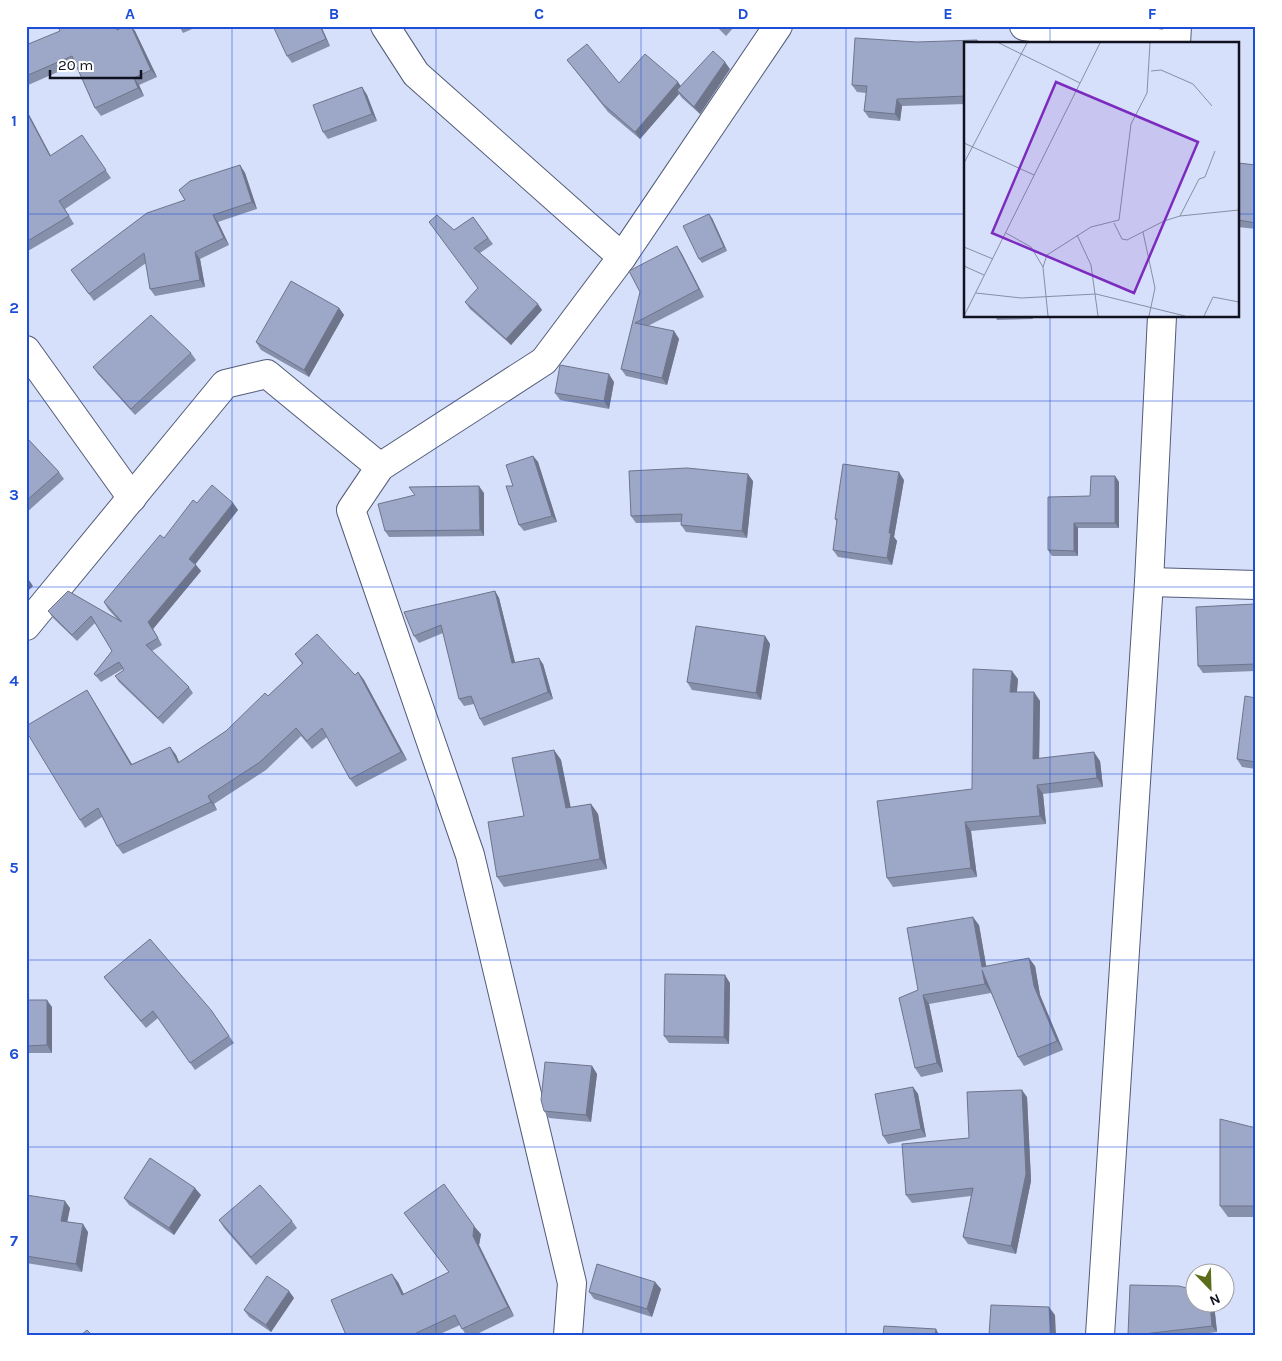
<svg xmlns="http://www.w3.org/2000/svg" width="1282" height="1361" font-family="Karla,sans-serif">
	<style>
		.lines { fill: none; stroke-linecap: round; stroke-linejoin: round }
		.street-casing { stroke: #525b77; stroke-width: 30 }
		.secondary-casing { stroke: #525b77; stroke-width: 30 }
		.street { stroke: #fff; stroke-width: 28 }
		.secondary { stroke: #fff; stroke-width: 28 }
		.wall { fill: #8790ab }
		.shaded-wall { fill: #6e758b }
		.building { fill: #9da7c7; stroke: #6e758b }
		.grid { fill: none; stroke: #1d4ed8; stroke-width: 1; stroke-opacity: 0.55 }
		.inset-road { fill: none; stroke: #878ea3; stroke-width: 1 }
		.view { fill: #7b2cbf; fill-opacity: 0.15; stroke: #7b2cbf; stroke-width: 2.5 }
		.inset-edge { fill: none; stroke: #10131f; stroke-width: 2.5 }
		.neatline { fill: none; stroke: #1d4ed8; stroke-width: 2 }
		.grid-label { font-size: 16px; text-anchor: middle; font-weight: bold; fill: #1d4ed8 }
	</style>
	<rect width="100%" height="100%" fill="#d7e0fb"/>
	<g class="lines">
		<defs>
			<g id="street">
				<polyline points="385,26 416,74 622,257"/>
				<polyline points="1024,26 1164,44"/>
				<polyline points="26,350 132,498"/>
				<polyline points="1149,582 1256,585"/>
				<polyline points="26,626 225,384 267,374 380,467"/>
				<polyline points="568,1335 572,1283 470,855 351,510 380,467 544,361 622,257 778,26"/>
			</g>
			<g id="secondary">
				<polyline points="1176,44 1177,26"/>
				<polyline points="1100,1335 1149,582 1162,316"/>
			</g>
		</defs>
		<!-- street casing -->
		<use href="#street" class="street-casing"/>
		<!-- secondary casing -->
		<use href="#secondary" class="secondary-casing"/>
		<!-- street -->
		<use href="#street" class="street"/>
		<!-- secondary -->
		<use href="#secondary" class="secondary"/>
	</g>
	<!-- wall -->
	<g class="wall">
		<polygon points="125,26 132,26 135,31 157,77 139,85 144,96 101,116 95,108 76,64 26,86 26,45 119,29"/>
		<polygon points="179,26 199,26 183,33"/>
		<polygon points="321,26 330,46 292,63 287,56"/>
		<polygon points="716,26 735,26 726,36"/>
		<polygon points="917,42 966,44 966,104 902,106 900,121 869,118 864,111 866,93 857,92 852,85"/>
		<polygon points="567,60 619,83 681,86 730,69 700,114 682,98 679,94 640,139 608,112"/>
		<polygon points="362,87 367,95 377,121 328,139 323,132"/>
		<polygon points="26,109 51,156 82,135 111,178 65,209 74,224 28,251 26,248"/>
		<polygon points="1238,163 1256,165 1256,229 1238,227"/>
		<polygon points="240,165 245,173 257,209 218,222 229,245 200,259 205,287 155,296 150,289 146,263 94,301 71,270"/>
		<polygon points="473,217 493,244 480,253 542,310 511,345 470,309 465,302 478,289 454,230"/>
		<polygon points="712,218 727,251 702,263 699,259"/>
		<polygon points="677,246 682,254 704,297 648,326 674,331 679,339 667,385 626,376 621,369 640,292"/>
		<polygon points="339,308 344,315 309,377 261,350 256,342"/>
		<polygon points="995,316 1033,316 1033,319 997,320"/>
		<polygon points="191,353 196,360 135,415 98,374 93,367"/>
		<polygon points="614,382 609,409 560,400 555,393"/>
		<polygon points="26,437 59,472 64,479 26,513"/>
		<polygon points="533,456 538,462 557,522 524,531 519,525 513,486"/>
		<polygon points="1115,476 1119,482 1119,528 1078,528 1078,556 1052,556 1048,550 1090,496"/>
		<polygon points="904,480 894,537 897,541 892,565 838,557 833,550 837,522 835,519"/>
		<polygon points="753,481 747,538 686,532 681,525 681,522 636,523 631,516"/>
		<polygon points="484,493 484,536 389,537 385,531"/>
		<polygon points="197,503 233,503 238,510 195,564 201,571 153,629 162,645 152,651 189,687 193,693 163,724 119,682 115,676 124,670 123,669 101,682 94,674 112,651 95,623 77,641 53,618 48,611 68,591 118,620 108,609 104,602"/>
		<polygon points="495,591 499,598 515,663 543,664 553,699 484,726 480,719 474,704 464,706 459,699 443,633 419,643 414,636"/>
		<polygon points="1256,606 1256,671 1203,673 1198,666"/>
		<polygon points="765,636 770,644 761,700 692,690 687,682"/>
		<polygon points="295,654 355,675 358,672 364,680 407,760 356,787 350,779 327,737 312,749 301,736 266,770 214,804 217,810 123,854 117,846 102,817 85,828 80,820 87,690 92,698 132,764 170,747 176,755 179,762 226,731 268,696 302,664"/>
		<polygon points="1018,679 1017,692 1034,692 1040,701 1039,758 1100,761 1103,787 1043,794 1046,824 971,831 977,877 893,887 887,878 972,789"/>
		<polygon points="1256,698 1256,769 1242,767 1237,759"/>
		<polygon points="554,750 561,760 570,808 591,804 598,814 607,869 504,887 497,877"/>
		<polygon points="979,925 986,966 1035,966 1040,995 1063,1050 1024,1066 1018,1057 990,990 991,993 929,1004 943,1072 921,1077 915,1068 918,990"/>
		<polygon points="104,977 211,1010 234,1043 195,1070 158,1018 146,1028 110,985"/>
		<polygon points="730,983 729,1044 669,1043 664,1036"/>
		<polygon points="26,1000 52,1007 52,1053 26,1053"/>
		<polygon points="592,1066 597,1074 591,1122 549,1118 544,1111"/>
		<polygon points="913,1087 918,1094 926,1137 888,1144 883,1136"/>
		<polygon points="1027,1097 1031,1181 1016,1254 968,1244 963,1237 971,1196 912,1203 906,1195"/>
		<polygon points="1256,1128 1256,1217 1228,1217 1220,1206"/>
		<polygon points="26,1195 70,1208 67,1222 88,1232 82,1272 26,1263"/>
		<polygon points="201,1195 174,1235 129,1205 124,1198"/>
		<polygon points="404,1213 481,1234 479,1245 514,1316 475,1335 466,1335 460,1325 438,1335 346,1335 398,1282 404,1294 449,1272"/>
		<polygon points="219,1220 292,1221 297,1228 256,1265 224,1228"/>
		<polygon points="655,1282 661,1289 652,1317 594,1299 589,1292"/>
		<polygon points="294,1298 271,1332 249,1317 244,1310"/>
		<polygon points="1194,1304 1214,1304 1217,1332 1194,1335 1128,1335"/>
	</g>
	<!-- shaded-wall -->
	<g class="shaded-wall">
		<polygon points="131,26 135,31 157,77 151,70"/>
		<polygon points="320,26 321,26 330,46 326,39"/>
		<polygon points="725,62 730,69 700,114 694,107"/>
		<polygon points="134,78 139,85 144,96 138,88"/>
		<polygon points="678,82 683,89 677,90 679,94 640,139 635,132"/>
		<polygon points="362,87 367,95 377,121 372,114"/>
		<polygon points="897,99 902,106 900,121 895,114"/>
		<polygon points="26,109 55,164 50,156 26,111"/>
		<polygon points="240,165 245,173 257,209 252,202"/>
		<polygon points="709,214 712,218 727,251 724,247"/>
		<polygon points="213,215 218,222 229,245 224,238"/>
		<polygon points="677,246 682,254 704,297 699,289"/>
		<polygon points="195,252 200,259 205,287 200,280"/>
		<polygon points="538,304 542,310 511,345 506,339"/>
		<polygon points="339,308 344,315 309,377 304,370"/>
		<polygon points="674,331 679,339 667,385 662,378"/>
		<polygon points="609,374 614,382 609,409 604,401"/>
		<polygon points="533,456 538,462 557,522 552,516"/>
		<polygon points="899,472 904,480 894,537 897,541 892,565 887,558 889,533"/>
		<polygon points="748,474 753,481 747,538 742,531"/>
		<polygon points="1115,476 1119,482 1119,528 1115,523"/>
		<polygon points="479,486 484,493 484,536 480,530"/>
		<polygon points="233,503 238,510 194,566 189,559"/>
		<polygon points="1074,523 1078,528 1078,556 1074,551"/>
		<polygon points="196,565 201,571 153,629 162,645 148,622"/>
		<polygon points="29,580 33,586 26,593 26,582"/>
		<polygon points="495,591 499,598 517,670 512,663"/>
		<polygon points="765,636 770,644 761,700 756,693"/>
		<polygon points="539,658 543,664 553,699 548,692"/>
		<polygon points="1012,671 1018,679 1016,701 1010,692"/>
		<polygon points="358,672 364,680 407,760 401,752"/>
		<polygon points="87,690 92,698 137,773 131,765"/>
		<polygon points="1034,692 1040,701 1039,768 1033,759"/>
		<polygon points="170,747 176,755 183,772 178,763"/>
		<polygon points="554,750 561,760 573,818 566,808"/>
		<polygon points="1094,752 1100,761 1103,787 1097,778"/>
		<polygon points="1037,785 1043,794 1046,824 1040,816"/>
		<polygon points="208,796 214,804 217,810 211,802"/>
		<polygon points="591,804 598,814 607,869 600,859"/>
		<polygon points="965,822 971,831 977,877 971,868"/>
		<polygon points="973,917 979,925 988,976 982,967"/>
		<polygon points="1029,958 1035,966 1040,995 1063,1050 1057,1041 1034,986"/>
		<polygon points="982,970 988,979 991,993 985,984"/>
		<polygon points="725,975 730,983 729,1044 724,1037"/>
		<polygon points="923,995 929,1004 943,1072 937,1063"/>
		<polygon points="47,1000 52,1007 52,1053 47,1045"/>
		<polygon points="592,1066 597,1074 591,1122 586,1115"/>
		<polygon points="913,1087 918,1094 926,1137 921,1129"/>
		<polygon points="1022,1090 1027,1097 1031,1181 1016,1254 1011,1246"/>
		<polygon points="195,1188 201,1195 174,1235 169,1228"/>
		<polygon points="65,1201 70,1208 66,1228 61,1221"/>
		<polygon points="83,1224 88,1232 82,1272 76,1264"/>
		<polygon points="474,1226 481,1234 479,1245 514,1316 508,1307 473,1236"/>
		<polygon points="392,1274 398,1282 408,1304 402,1295"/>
		<polygon points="655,1282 661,1289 652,1317 647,1309"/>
		<polygon points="289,1291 294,1298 271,1332 266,1325"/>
		<polygon points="1210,1304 1214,1304 1217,1332 1212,1326"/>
		<polygon points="1049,1307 1055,1315 1056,1335 1051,1335"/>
		<polygon points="936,1329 939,1335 935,1335"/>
	</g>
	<!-- building -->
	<g class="building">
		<polygon points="58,26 116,26 117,30 125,26 131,26 151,70 134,78 138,88 95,108 72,56 26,76 26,45 60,31"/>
		<polygon points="273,26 320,26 326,39 287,56"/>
		<polygon points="855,38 917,42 977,40 978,44 966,44 966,96 897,99 895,114 864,111 867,86 852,85"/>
		<polygon points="587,44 619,83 645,54 678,82 635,132 603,104 567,60"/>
		<polygon points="713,51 725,62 694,107 677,90"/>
		<polygon points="362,87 372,114 323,132 313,105"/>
		<polygon points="26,111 50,156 82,135 106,170 59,201 69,216 26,242"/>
		<polygon points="1238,163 1256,165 1256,223 1238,220"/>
		<polygon points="240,165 252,202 213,215 224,238 195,252 200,280 150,289 144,253 89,294 71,270 147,213 185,200 179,190 190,181"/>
		<polygon points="709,214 724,247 699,259 683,226"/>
		<polygon points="437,215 454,230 473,217 488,238 474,248 538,304 506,339 465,302 478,288 429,222"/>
		<polygon points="677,246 699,289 635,323 674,331 662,378 621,369 640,292 629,271"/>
		<polygon points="291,281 339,308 304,370 256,342"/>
		<polygon points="151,315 191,353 131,409 93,367"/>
		<polygon points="560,365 609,374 604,401 555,393"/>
		<polygon points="26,437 59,472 26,501"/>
		<polygon points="533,456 552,516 519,525 506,486 513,486 506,465"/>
		<polygon points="843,464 899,472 889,533 891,533 887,558 833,550 837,519 835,519"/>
		<polygon points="687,468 748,474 742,531 681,525 682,514 631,516 629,471"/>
		<polygon points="1091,476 1115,476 1115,523 1074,523 1074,551 1048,550 1048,497 1090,496"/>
		<polygon points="212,485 233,503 189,559 196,565 148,622 158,638 146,645 189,687 158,718 115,676 124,670 119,662 96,676 94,674 112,651 91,616 72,635 48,611 68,591 122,622 104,602 160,535 164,538 193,500 197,503"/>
		<polygon points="479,486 480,530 385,531 378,504 415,495 409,487"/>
		<polygon points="495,591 512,663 539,658 548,692 480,719 471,696 459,699 441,625 414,636 404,612"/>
		<polygon points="1255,604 1256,664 1198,666 1196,607"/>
		<polygon points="696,626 765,636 756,693 687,682"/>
		<polygon points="317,634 355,675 358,672 401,752 350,779 322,728 307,741 296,728 260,762 208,796 211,802 117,846 98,808 80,820 26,731 26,726 87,690 131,765 170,747 178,763 226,731 265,693 268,696 303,663 295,654"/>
		<polygon points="973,669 1012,671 1010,692 1034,692 1033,759 1094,752 1097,778 1037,785 1040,816 965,822 971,868 887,878 877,801 972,789"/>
		<polygon points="1245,696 1256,698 1256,762 1237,759"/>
		<polygon points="554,750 566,808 591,804 600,859 497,877 488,822 524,816 512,758"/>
		<polygon points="973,917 982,967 1029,958 1034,986 1057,1041 1018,1057 982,970 985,984 923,995 937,1063 915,1068 899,998 918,990 907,928"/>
		<polygon points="150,939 211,1010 229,1036 190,1063 153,1011 141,1021 104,977"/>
		<polygon points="665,974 725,975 724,1037 664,1036"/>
		<polygon points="26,1000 47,1000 47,1045 26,1046"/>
		<polygon points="545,1062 592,1066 586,1115 544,1111 541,1100"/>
		<polygon points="913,1087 921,1129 883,1136 875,1094"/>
		<polygon points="1022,1090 1026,1174 1011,1246 963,1237 973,1188 906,1195 902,1144 969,1138 967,1092"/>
		<polygon points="1220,1119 1256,1128 1256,1206 1220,1206"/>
		<polygon points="150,1158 195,1188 169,1228 124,1198"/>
		<polygon points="444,1184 474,1226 473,1236 508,1307 462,1329 455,1315 412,1335 346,1335 331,1300 392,1274 402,1295 449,1272 404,1213"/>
		<polygon points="260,1185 292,1221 251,1257 219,1220"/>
		<polygon points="26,1195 65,1201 61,1221 83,1224 76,1264 26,1256"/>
		<polygon points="597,1264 655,1282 647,1309 589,1292"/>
		<polygon points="267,1276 289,1291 266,1325 244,1310"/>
		<polygon points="1130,1285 1179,1286 1194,1290 1194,1304 1210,1304 1212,1326 1135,1335 1128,1335"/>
		<polygon points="991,1305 1049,1307 1051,1335 989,1335"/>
		<polygon points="884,1326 936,1329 935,1335 883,1335"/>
		<polygon points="87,1330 92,1335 81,1335"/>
	</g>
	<!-- grid -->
	<path class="grid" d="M232,26v1309M436,26v1309M641,26v1309M846,26v1309M1050,26v18M26,214h940M1238,214h18M1050,316v1019M26,401h1230M26,587h1230M26,774h1230M26,960h1230M26,1147h1230"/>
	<!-- overview -->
	<g transform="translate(964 42)">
		<rect width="275" height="275" fill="#d7e0fb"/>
		<path class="inset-road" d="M35,1l81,40M187,29l10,-1 32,14 19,22M0,101l70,32M0,121l63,-120M216,174l19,-37 6,-2 10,-26M150,181l8,16 5,1 37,-19 16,-5 59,-6M179,190l12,56 -6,28M42,191l25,14 12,20M113,193l14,30 7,51M0,205l29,12M0,224l20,9M12,251l45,5 75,-4 89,22M0,274l136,-273M84,274l-5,-49 4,-12 44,-28 28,-7 12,-96 16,-31 3,-50M240,274l9,-19 26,5"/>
		<path class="view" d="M92,40l142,60 -64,151 -142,-60z"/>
		<rect width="275" height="275" class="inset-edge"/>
	</g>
	<!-- border -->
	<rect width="1282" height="1361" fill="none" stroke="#ffffff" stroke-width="55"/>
	<!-- north arrow -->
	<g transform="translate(1210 1288) rotate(157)"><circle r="24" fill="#ffffff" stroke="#9fa1a5"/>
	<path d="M0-4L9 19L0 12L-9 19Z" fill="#5b6d1a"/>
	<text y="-8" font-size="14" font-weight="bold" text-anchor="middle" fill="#10131f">N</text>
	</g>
	<!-- scale -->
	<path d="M50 70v8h91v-8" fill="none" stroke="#10131f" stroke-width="2.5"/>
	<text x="58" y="70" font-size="15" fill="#10131f" stroke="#ffffff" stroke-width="4" paint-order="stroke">20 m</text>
	<rect x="28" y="28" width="1226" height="1306" class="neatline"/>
	<g class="grid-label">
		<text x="130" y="19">A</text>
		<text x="334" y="19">B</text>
		<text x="539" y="19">C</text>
		<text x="743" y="19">D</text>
		<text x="948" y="19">E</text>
		<text x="1152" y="19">F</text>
		<text x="14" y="126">1</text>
		<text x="14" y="313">2</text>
		<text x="14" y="500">3</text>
		<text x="14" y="686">4</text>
		<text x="14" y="873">5</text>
		<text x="14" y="1059">6</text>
		<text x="14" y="1246">7</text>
	</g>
</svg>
